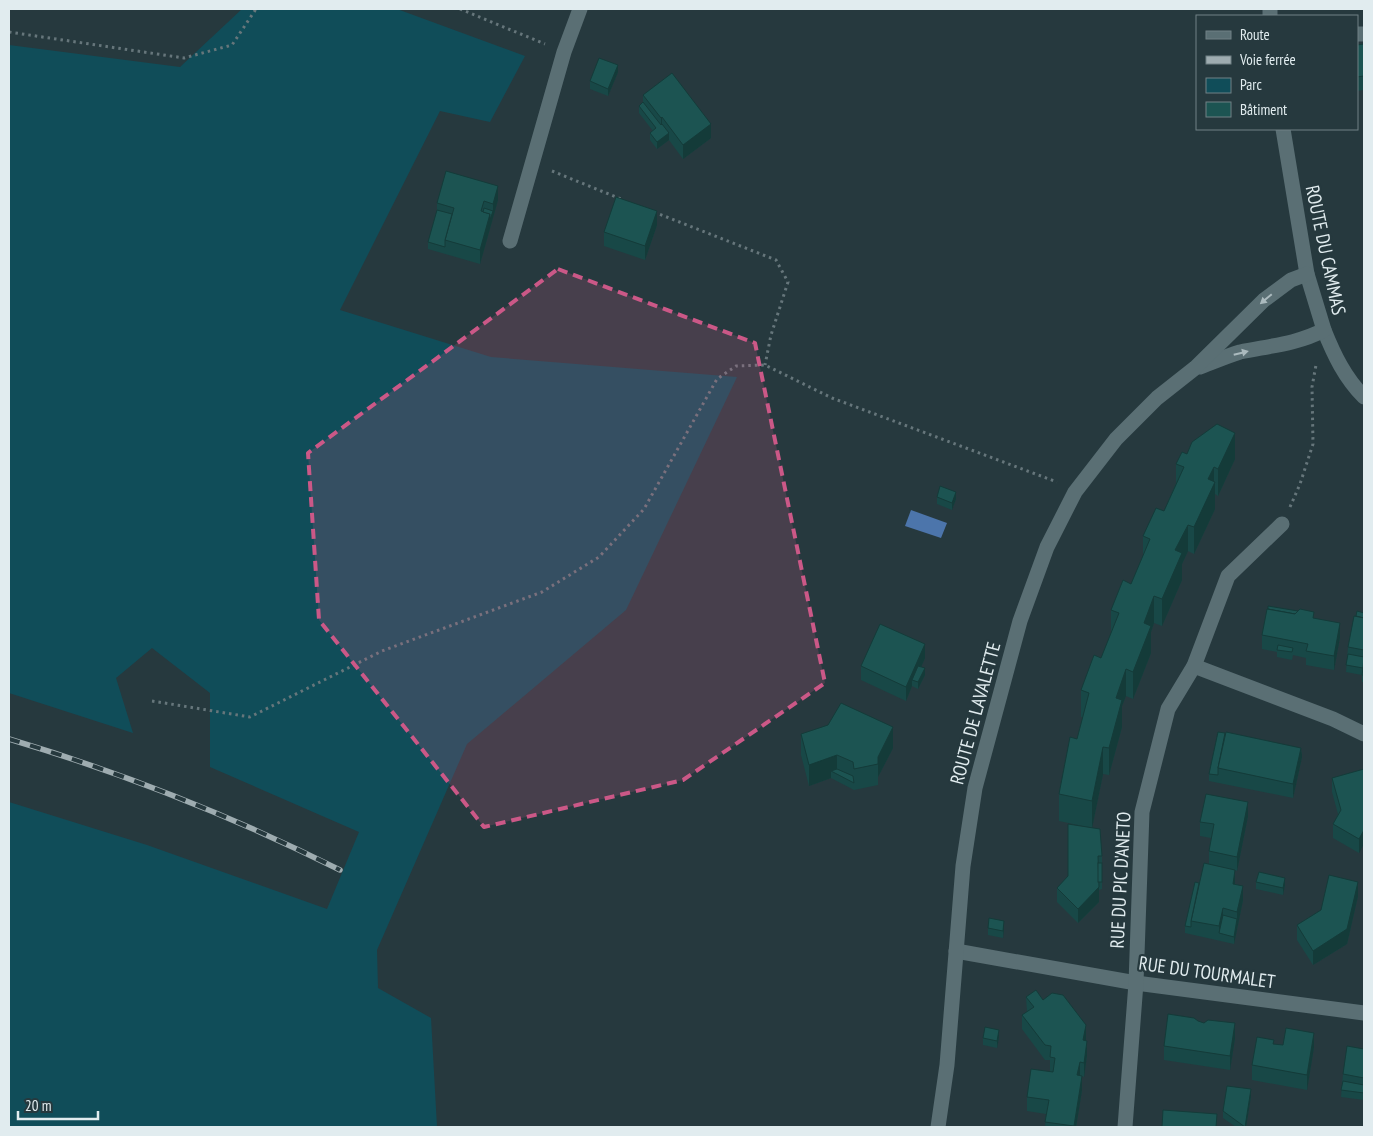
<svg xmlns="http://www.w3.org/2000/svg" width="1373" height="1136" font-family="'PT Sans Narrow',sans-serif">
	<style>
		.green { fill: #104d59 }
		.water { fill: #4c75ab }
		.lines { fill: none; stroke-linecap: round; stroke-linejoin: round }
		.path { stroke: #66767b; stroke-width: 3; stroke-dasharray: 2.5 4; stroke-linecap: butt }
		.street { stroke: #5a6f74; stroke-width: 15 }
		.secondary { stroke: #5a6f74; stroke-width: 15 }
		.rail-casing { stroke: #9eacb0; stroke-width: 5.5 }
		.rail { stroke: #26393e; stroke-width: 4; stroke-dasharray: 11; stroke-linecap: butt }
		.wall { fill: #184847 }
		.shaded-wall { fill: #143b39 }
		.building { fill: #1c5452; stroke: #143b39 }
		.oneway { fill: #abbabe }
		.marked { fill: #cb5887; fill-opacity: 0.2; stroke: #cb5887; stroke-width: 4; stroke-dasharray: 10 6; stroke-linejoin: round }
		.labels { text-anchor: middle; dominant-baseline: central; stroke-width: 4.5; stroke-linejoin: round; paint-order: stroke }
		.street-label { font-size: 19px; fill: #e1ecef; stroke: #26393e }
	</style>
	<rect width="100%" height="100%" fill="#26393e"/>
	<!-- green -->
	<polygon class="green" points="242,9 397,9 525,56 490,122 440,111 340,310 491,357 737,377 626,610 467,744 377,950 378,988 431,1018 437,1127 9,1127 9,802 147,845 327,909 359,832 210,767 210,693 152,648 116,678 133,733 9,693 9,45 180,67"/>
	<!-- water -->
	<polygon class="water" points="911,510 947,523 941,538 905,526"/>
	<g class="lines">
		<!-- path -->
		<g class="path">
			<polyline points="460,9 545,44"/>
			<polyline points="9,32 184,58 232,45 256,9"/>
			<polyline points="552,171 621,199"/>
			<polyline points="654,212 776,260 788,282 771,335 765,365"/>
			<polyline points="1290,507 1300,484 1313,444 1312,387 1316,365"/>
			<polyline points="152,701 250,717 382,651 542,592 599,557 644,509 717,379 736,366 765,365 832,398 1057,482"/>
		</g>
		<!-- street -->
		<g class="street">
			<polyline points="1357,34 1364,34"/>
			<polyline points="510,241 564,52 580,9"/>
			<path d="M1324,330c10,25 21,48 40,67"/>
			<polyline points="1194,666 1333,719 1364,734"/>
			<polyline points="956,951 1136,983 1364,1013"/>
			<polyline points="1125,1127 1136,983 1142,812 1168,709 1194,666 1228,576 1282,524"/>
		</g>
		<!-- secondary -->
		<g class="secondary">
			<polyline points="1270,9 1270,16"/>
			<path d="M1200,367c13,-5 27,-11 40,-15 29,-6 57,-8 84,-22l-17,-56 -24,-145"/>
			<polyline points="938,1127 947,1065 963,866 975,788 1020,621 1047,547 1075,492 1116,439 1157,398 1195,368 1264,300 1291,280 1307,274"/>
		</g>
		<defs>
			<path id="rail" d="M9,739c114,34 225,78 331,131"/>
		</defs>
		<!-- rail casing -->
		<use href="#rail" class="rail-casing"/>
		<!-- rail -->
		<use href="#rail" class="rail"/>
	</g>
	<!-- wall -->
	<g class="wall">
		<polygon points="1364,44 1364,90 1357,91 1357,45"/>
		<polygon points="618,72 608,96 590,89 590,81"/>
		<polygon points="643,95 711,138 683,159 669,140 657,149 650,140 650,133 653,131 639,113 639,106 643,102"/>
		<polygon points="498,200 480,264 428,249 428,242 437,210 437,203"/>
		<polygon points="657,225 645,260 604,246 604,232"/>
		<polygon points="1187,454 1235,459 1218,496 1215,494 1215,509 1194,554 1188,551 1182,564 1182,580 1162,626 1154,623 1151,632 1151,653 1133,699 1126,696 1122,706 1122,727 1109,775 1103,774 1092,828 1102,856 1102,889 1099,890 1099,902 1078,923 1057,902 1057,888 1068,876 1092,828 1059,821 1059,794 1077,739 1083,717 1081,717 1081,690 1101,658 1111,633 1111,610 1131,584 1143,556 1143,536 1164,511 1176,483 1176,464"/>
		<polygon points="937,497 956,499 952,510 937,504"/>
		<polygon points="1268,609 1314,618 1340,637 1334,670 1306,665 1306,658 1293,655 1292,660 1277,657 1277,652 1262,649 1262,635"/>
		<polygon points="1364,613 1364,682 1362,682 1362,675 1346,672 1348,647"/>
		<polygon points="925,658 921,667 925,675 918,689 912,686 906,701 861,680 861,666"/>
		<polygon points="1218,732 1301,749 1302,757 1293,798 1209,781 1209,774"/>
		<polygon points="801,734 893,748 878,777 878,785 854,790 831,778 809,786 801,755"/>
		<polygon points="1364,769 1359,853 1333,838 1333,824 1338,814 1332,792 1332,778"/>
		<polygon points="1248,816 1237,871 1235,870 1235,884 1243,900 1234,944 1185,933 1185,926 1199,883 1209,864 1209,851 1211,838 1200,836 1200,822"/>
		<polygon points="1256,882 1285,885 1283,895 1256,889"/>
		<polygon points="1358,896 1347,944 1313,965 1297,940 1297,925 1321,910"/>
		<polygon points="988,928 1004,928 1003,938 988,935"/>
		<polygon points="1026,997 1043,1000 1085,1041 1087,1055 1084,1077 1082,1076 1082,1090 1076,1127 1045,1127 1046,1114 1027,1111 1027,1097 1050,1071 1050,1060 1045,1060 1022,1029 1022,1015 1027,1012"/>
		<polygon points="1198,1021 1235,1038 1230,1070 1164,1060 1164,1046"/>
		<polygon points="999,1037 997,1048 983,1045 983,1038"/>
		<polygon points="1274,1044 1283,1045 1314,1047 1307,1090 1252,1080 1252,1065"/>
		<polygon points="1364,1049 1364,1100 1341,1097 1343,1074"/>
		<polygon points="1251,1096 1246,1127 1236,1127 1223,1118 1223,1111"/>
	</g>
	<!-- shaded-wall -->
	<g class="shaded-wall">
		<polygon points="618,65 618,72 608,96 608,89"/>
		<polygon points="662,117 662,132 661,133 661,118"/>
		<polygon points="711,124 711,138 683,159 683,145"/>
		<polygon points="669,133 669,140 657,149 657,142"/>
		<polygon points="498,186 498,200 480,264 480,250 490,214 493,211 493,204"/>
		<polygon points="657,211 657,225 645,260 645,246"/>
		<polygon points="1235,433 1235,459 1218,496 1218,469"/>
		<polygon points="1214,467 1214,484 1215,482 1215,509 1194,554 1194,527 1208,479"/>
		<polygon points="956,492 956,499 952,510 952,503"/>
		<polygon points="1188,525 1188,551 1182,564 1182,580 1162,626 1162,599 1175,550"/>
		<polygon points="1154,596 1154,623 1151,632 1151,653 1133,699 1133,672 1144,623"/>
		<polygon points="1340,623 1340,637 1334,670 1334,656"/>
		<polygon points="925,644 925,658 915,681 912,680 912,686 906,701 906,687"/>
		<polygon points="925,668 925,675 918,689 918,682"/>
		<polygon points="1126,669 1126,696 1122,706 1122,727 1109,775 1109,748 1116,698"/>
		<polygon points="893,727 893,748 878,777 878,757"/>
		<polygon points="1103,747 1103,774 1092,828 1092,801"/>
		<polygon points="1301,748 1301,755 1302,750 1302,757 1293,798 1293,784"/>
		<polygon points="837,755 837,774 831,771 831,778 809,786 809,765"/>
		<polygon points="1248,802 1248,816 1237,871 1237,857"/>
		<polygon points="1364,830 1364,844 1359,853 1359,839"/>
		<polygon points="1235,870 1235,884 1233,884"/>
		<polygon points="1285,878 1285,885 1283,895 1283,888"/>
		<polygon points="1358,882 1358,896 1347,944 1313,965 1313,951"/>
		<polygon points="1243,886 1243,900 1234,944 1234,937 1237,919 1237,912"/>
		<polygon points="1099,887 1099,902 1078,923 1078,909"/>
		<polygon points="1223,908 1223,922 1219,933 1219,926"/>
		<polygon points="1004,921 1004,928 1003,938 1003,931"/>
		<polygon points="1235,1023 1235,1038 1230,1070 1230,1056"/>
		<polygon points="1086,1025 1086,1039 1083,1054 1083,1040"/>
		<polygon points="999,1030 999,1037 997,1048 997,1041"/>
		<polygon points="1314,1033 1314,1047 1307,1090 1307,1075"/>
		<polygon points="1087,1041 1087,1055 1084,1077 1084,1063"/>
		<polygon points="1080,1062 1080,1076 1077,1075"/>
		<polygon points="1082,1076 1082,1090 1076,1127 1074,1127"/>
		<polygon points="1251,1089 1251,1096 1246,1127 1245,1127"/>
	</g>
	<!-- building -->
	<g class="building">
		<polygon points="1364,44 1364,76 1357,77 1357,45"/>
		<polygon points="599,58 618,65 608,89 590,81"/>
		<polygon points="672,73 711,124 683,145 662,117 661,118 643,95"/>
		<polygon points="643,102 661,125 662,124 669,133 657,142 650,133 656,128 639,106"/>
		<polygon points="446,171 498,186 493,204 484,201 481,211 490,214 480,250 445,240 454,208 437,203"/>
		<polygon points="616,197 657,211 645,246 604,232"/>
		<polygon points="484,208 493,211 490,220 490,214 483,212"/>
		<polygon points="437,210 452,214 445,240 445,247 428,242"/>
		<polygon points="1217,424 1235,433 1218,469 1214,467 1208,479 1215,482 1194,527 1188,525 1175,550 1182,553 1162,599 1154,596 1144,623 1151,626 1133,672 1126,669 1116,698 1122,700 1109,748 1103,747 1092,801 1059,794 1070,737 1077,739 1089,693 1081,690 1094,655 1101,658 1119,613 1111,610 1123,580 1131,584 1150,539 1143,536 1156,508 1164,511 1184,467 1176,464 1182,452 1187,454 1192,442"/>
		<polygon points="940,486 956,492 952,503 937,497"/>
		<polygon points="1268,606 1298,611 1295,614 1268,609"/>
		<polygon points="1267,609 1295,614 1300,609 1314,612 1313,618 1340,623 1334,656 1306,651 1308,644 1262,635"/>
		<polygon points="1357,611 1364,613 1364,618 1356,616"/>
		<polygon points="1354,616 1364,618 1364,650 1348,647"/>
		<polygon points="880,624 925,644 906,687 861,666"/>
		<polygon points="1278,645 1293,648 1292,652 1277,650"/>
		<polygon points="1348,654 1364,657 1363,668 1346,665"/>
		<polygon points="918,666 925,668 918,682 912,680"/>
		<polygon points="1363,668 1364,669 1364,675 1362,675"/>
		<polygon points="841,703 893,727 878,757 878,764 854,769 853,762 837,755 809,765 801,734 828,725"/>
		<polygon points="1218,732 1225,733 1218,768 1218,775 1209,774"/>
		<polygon points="1226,732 1301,748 1293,784 1218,768"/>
		<polygon points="837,769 853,776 854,783 831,771"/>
		<polygon points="1364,769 1364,830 1359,839 1333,824 1341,810 1332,778"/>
		<polygon points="1206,794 1248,802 1237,857 1209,851 1214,824 1200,822"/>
		<polygon points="1068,824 1100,829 1102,856 1098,856 1099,887 1078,909 1057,888 1068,876"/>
		<rect x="1098" y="863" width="4" height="19"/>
		<polygon points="1204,863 1235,870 1233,884 1243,886 1237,912 1223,908 1219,926 1191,921"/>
		<polygon points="1259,872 1285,878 1283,888 1256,882"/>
		<polygon points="1329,875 1358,882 1347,929 1313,951 1297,925 1321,910"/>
		<polygon points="1195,882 1199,883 1191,921 1191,927 1185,926"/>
		<polygon points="1223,915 1237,919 1234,937 1219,933"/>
		<polygon points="989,918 1004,921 1003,931 988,928"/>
		<polygon points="1036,990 1043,1000 1052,993 1063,995 1086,1025 1083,1040 1087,1041 1084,1063 1080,1062 1077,1075 1082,1076 1074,1126 1045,1122 1049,1100 1027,1097 1031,1069 1053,1072 1055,1058 1050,1057 1051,1046 1045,1045 1022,1015 1034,1007 1026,997"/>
		<polygon points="1168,1014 1194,1018 1198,1021 1204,1023 1208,1020 1235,1023 1230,1056 1164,1046"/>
		<polygon points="985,1027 999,1030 997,1041 983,1038"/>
		<polygon points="1286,1028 1314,1033 1307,1075 1252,1065 1257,1037 1274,1040 1273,1044 1283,1045"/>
		<polygon points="1347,1046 1364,1049 1364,1078 1343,1074"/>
		<polygon points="1343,1081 1364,1085 1364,1093 1341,1090"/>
		<polygon points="1227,1086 1251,1089 1245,1127 1223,1111"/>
		<polygon points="1163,1110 1217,1114 1216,1127 1162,1127"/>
	</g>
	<!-- one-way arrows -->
	<defs><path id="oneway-solid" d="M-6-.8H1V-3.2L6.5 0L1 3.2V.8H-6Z" transform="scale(1.25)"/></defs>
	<g class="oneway">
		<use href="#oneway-solid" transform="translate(1266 299) rotate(140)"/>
		<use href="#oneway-solid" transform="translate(1241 353) rotate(-14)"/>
	</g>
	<!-- marked area -->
	<path class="marked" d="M558,269l197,74 70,340 -142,97 -199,47 -165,-207 -11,-167z"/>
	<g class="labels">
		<!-- street labels -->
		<g class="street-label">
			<text transform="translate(1326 250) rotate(78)">ROUTE DU CAMMAS</text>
			<text transform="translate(975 713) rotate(-75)">ROUTE DE LAVALETTE</text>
			<text transform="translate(1120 880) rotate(-87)">RUE DU PIC D'ANETO</text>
			<text transform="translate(1207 972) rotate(8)">RUE DU TOURMALET</text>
		</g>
	</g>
	<!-- border -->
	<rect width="1373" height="1136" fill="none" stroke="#e1ecef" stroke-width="20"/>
	<!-- legend -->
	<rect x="1196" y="15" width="162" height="115" fill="#26393e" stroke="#718185"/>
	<rect x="1206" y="31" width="25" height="8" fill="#5a6f74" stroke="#718185"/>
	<text x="1240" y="40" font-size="15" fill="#e1ecef">Route</text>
	<rect x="1206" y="56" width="25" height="8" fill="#9eacb0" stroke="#718185"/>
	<text x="1240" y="65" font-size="15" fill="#e1ecef">Voie ferrée</text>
	<rect x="1206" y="78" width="25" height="15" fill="#104d59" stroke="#718185"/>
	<text x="1240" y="90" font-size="15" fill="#e1ecef">Parc</text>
	<rect x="1206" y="102" width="25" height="15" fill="#1c5452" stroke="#718185"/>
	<text x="1240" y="115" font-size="15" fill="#e1ecef">Bâtiment</text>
	<!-- scale -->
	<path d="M18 1111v8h80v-8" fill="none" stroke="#e1ecef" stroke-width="2.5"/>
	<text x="25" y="1111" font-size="15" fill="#e1ecef" stroke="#26393e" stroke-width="4" paint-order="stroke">20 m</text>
</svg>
